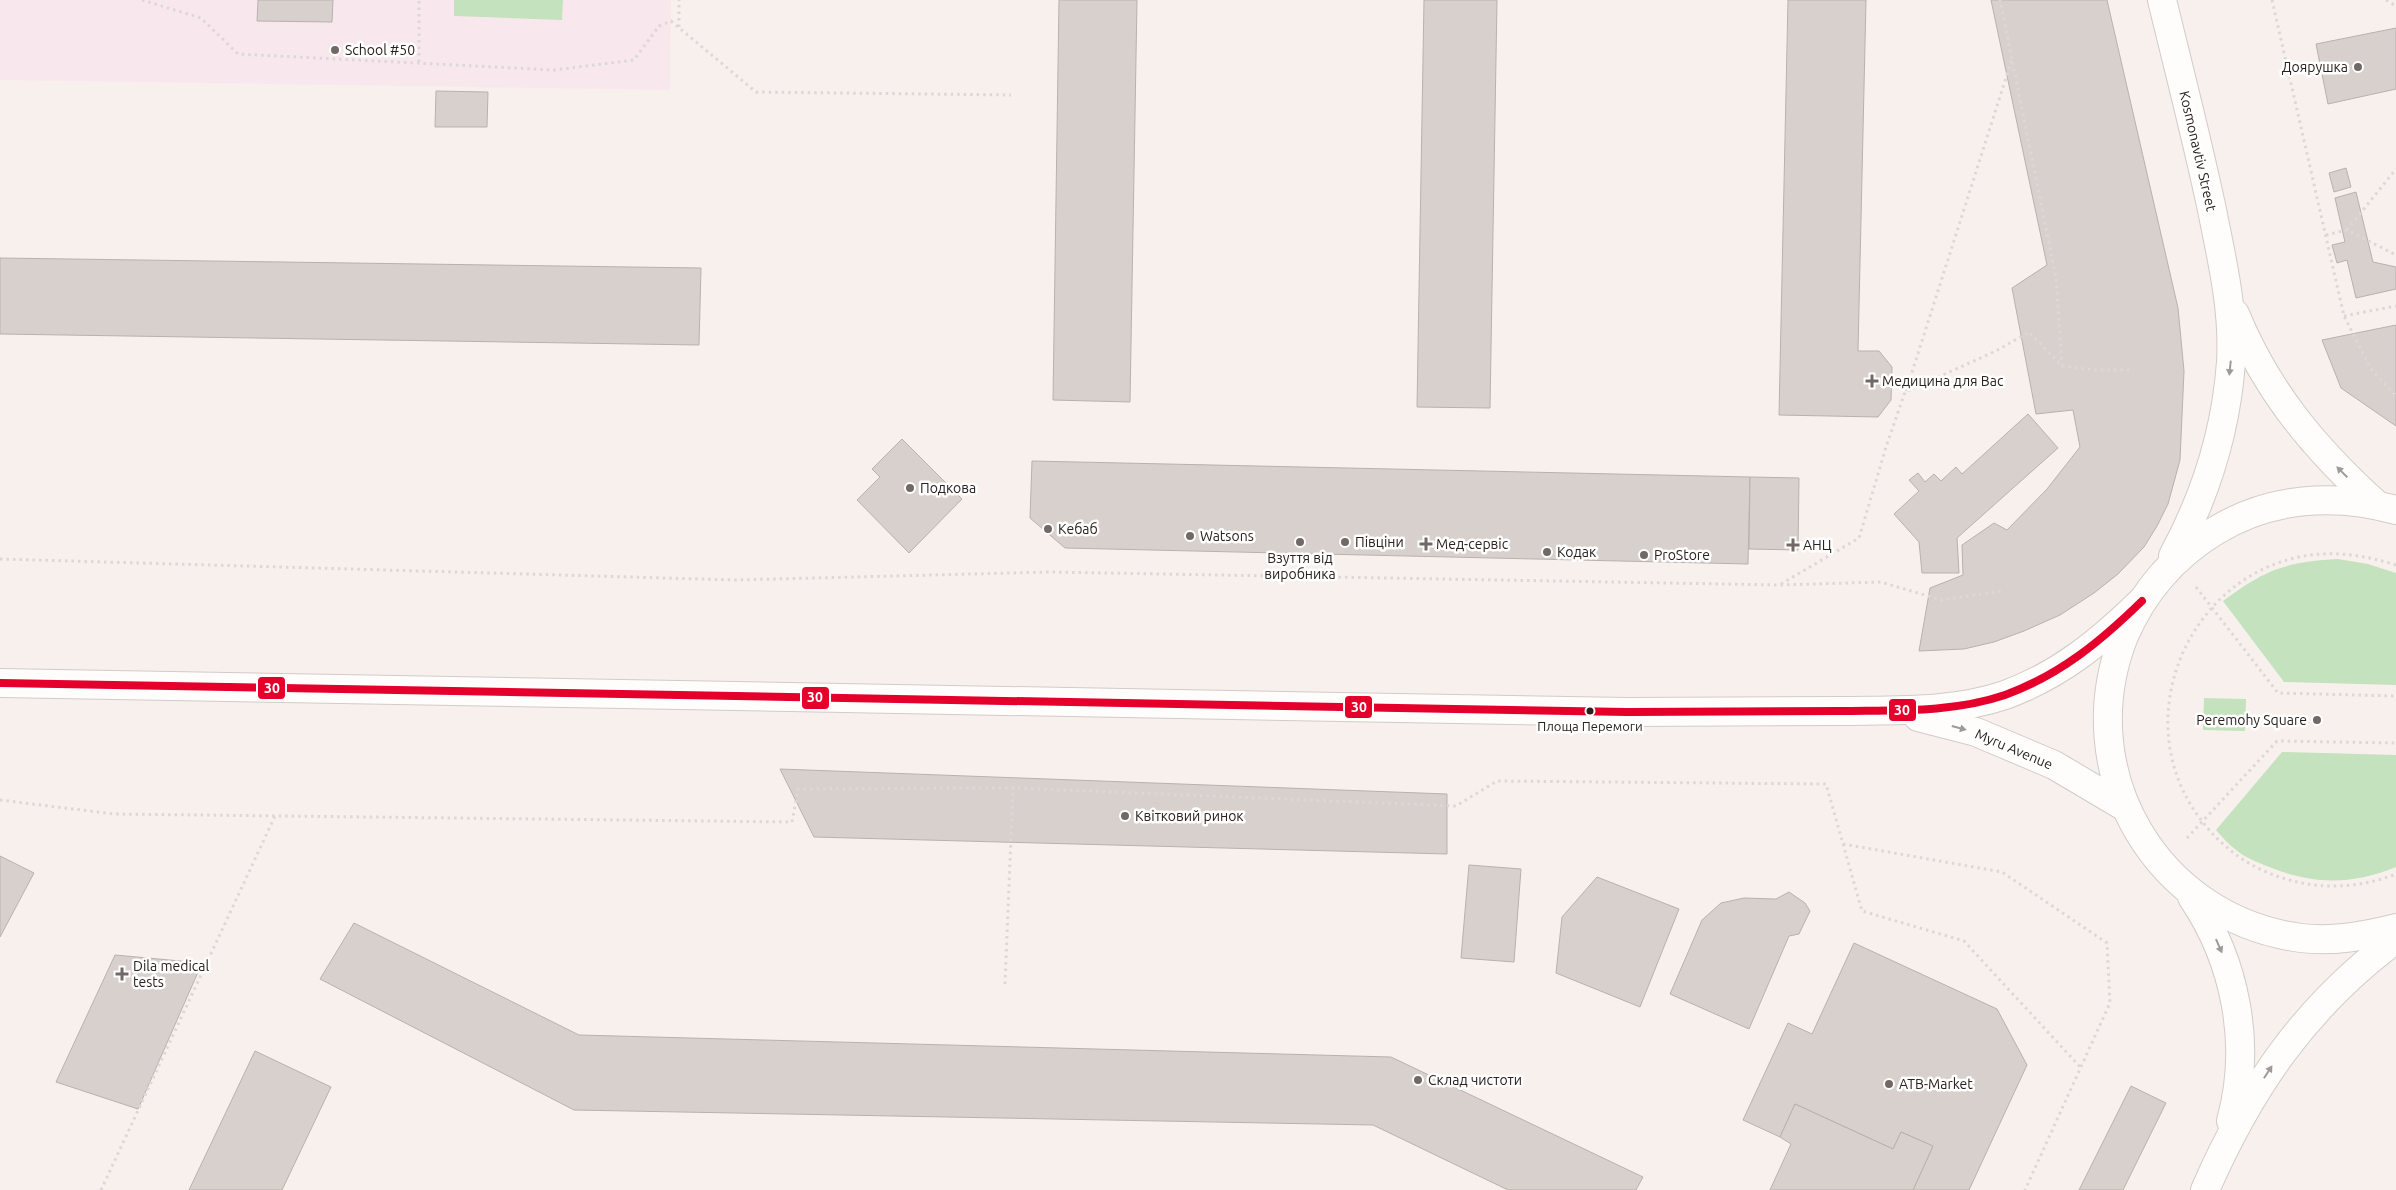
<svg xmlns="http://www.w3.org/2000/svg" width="2396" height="1190" font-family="Ubuntu,sans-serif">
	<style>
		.education { fill: #f8e8ed }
		.green { fill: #c4e2bd }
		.building { fill: #d8d0cd; stroke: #b9b1ae }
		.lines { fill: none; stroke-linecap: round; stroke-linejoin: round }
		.secondary-casing { stroke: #d2cbc7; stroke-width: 30 }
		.path { stroke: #dbd8d7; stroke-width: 3; stroke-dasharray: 2.5 4; stroke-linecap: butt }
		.secondary { stroke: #fefdfc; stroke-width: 28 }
		.bus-1-casing { stroke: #fff; stroke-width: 11 }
		.bus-1 { stroke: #e4002b; stroke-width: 8 }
		.oneway { fill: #9e9a98 }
		.poi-dot { fill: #716966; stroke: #fff; stroke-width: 2 }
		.bus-dot { fill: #29211d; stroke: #fff; stroke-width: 2 }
		.labels { text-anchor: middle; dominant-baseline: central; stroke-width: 5; stroke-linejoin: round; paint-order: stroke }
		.bus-label { font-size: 13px; fill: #29211d; stroke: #fff }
		.poi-label { font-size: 14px; fill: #29211d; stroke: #fff; text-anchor: start }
		.street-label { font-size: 14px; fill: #29211d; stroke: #fff }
		.line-badge { stroke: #fff; stroke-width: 2 }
		.badge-label { font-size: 14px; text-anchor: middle; font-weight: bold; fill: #fff }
	</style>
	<rect width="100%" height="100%" fill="#f8f0ed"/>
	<!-- education -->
	<polygon class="education" points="0,0 671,0 670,90 0,80"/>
	<!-- green -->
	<g class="green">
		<polygon points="454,0 563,0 562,20 454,16"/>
		<path d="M2338,559l30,5 28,9v112l-112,-3 -61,-81c42,-31 61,-39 115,-42z"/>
		<polygon points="2204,698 2246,699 2245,731 2203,730"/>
		<path d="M2282,752l114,3v112c-45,18 -82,18 -127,0 -12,-5 -24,-9 -34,-18 -7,-5 -13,-12 -19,-19z"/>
	</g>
	<!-- building -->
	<g class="building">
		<polygon points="258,0 333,0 332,22 257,21"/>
		<polygon points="1059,0 1137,0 1130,402 1053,400"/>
		<polygon points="1424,0 1497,0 1490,408 1417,407"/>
		<polygon points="1788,0 1866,0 1858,351 1879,351 1892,367 1891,400 1878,417 1779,415"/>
		<polygon points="1991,0 2107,0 2178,308 2184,371 2180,460 2168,504 2157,526 2144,547 2118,574 2094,593 2060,615 2024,631 1994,642 1964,649 1919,651 1930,588 1963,575 1962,545 1994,523 2007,530 2047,489 2080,447 2073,410 2036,414 2012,288 2047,265"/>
		<polygon points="2396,28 2396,89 2328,104 2316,44"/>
		<polygon points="436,91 488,92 487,127 435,127"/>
		<polygon points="2346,168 2351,187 2334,192 2329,173"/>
		<polygon points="2356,192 2373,262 2396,267 2396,289 2356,298 2347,260 2337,263 2332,245 2345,242 2335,198"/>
		<polygon points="0,258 701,268 699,345 0,334"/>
		<polygon points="2396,325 2396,426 2341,388 2322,340"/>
		<polygon points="2028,414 2058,448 1957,538 1959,573 1922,573 1919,542 1894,514 1919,491 1909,480 1918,473 1925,482 1934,474 1941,481 1956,467 1962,474"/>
		<polygon points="902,439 962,499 909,553 857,500 880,477 872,469"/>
		<polygon points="1032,461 1750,477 1748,564 1065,548 1030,518"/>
		<polygon points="1750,477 1799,478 1798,550 1749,549"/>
		<polygon points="780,769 1447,794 1447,854 814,837"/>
		<polygon points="0,856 34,873 0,937"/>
		<polygon points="1469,865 1521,869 1514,962 1461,958"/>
		<polygon points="1597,877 1679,909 1640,1007 1556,973 1562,917"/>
		<polygon points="1789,892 1805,903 1810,911 1799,934 1789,936 1749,1029 1670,994 1702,920 1721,903 1744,898 1776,899"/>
		<polygon points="354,923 579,1035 1391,1057 1643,1177 1636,1190 1508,1190 1373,1125 574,1110 320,979"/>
		<polygon points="1854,943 1997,1009 2027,1065 1969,1190 1913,1190 1933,1146 1901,1132 1893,1149 1795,1104 1780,1137 1743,1120 1788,1023 1812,1034"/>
		<polygon points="115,955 202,963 138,1109 56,1082"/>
		<polygon points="255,1051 331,1087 282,1190 189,1190"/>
		<polygon points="2131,1086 2166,1103 2123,1190 2079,1190"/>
		<polygon points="1795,1104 1893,1149 1901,1132 1933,1146 1913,1190 1770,1190 1791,1144 1780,1137"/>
	</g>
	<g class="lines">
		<defs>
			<g id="secondary">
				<path d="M2162,0c17,70 35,139 50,210 10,50 22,100 19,152 -5,70 -25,133 -58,194"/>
				<path d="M2235,314c32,78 80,135 142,191"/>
				<path d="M2396,510c-61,-17 -126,-13 -181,21 -41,25 -72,61 -91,105 -54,136 33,283 177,302 32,4 64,-2 95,-10"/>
				<path d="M0,683l1627,29c71,0 142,0 213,-1 55,-1 112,2 165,-16 55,-20 96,-54 137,-94"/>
				<polyline points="1918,717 1976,732 2054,765 2125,807"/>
				<path d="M2192,897c44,65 60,148 39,224"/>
				<path d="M2205,1190c45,-103 100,-183 191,-251"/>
			</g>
		</defs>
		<!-- secondary casing -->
		<use href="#secondary" class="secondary-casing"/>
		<!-- path -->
		<g class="path">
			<polyline points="142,0 201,18 238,54 554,70 634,60 659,26 671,21 756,92 1011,95"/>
			<polyline points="2272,0 2344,316 2371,369 2396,396"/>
			<polyline points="2386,0 2396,6"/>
			<polyline points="679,27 679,0"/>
			<polyline points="419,62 419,0"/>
			<polyline points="2347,230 2396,169"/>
			<polyline points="2326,235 2347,230 2396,255"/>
			<polyline points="2344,316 2396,306"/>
			<polyline points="2062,366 2095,370 2133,370"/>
			<polyline points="1906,391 2012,59"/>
			<polyline points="0,559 735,580 1050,572 1780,585 1881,582 1941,600 2003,591"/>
			<path d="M2396,565c-32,-10 -64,-15 -97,-8 -111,23 -168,158 -105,253 17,26 41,48 70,61 43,19 88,20 132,3"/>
			<polyline points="1781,584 1859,538 1886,447 1905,392 1996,351 2029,332 2062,366 2056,278 2000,0"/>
			<polyline points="2196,587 2278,693 2396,696"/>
			<polyline points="0,800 114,814 792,822 798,789 1013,788 1456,806 1497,781 1826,784 1862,911 1964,941 2082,1069"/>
			<polyline points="2187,838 2277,741 2396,743"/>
			<polyline points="1843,844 2002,872 2107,943 2110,1003 2025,1190"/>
			<polyline points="1005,984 1013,788"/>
			<polyline points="101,1190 275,816"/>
		</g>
		<!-- secondary -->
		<use href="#secondary" class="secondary"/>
		<defs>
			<path id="bus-1" d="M0,683l1627,29c71,0 142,0 213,-1 55,-1 112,2 165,-16 55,-20 96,-54 137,-94"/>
		</defs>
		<!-- bus-1 casing -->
		<use href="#bus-1" class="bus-1-casing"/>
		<!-- bus-1 -->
		<use href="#bus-1" class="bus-1"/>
	</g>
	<!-- one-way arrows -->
	<defs><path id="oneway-solid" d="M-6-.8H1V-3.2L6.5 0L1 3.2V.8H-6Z" transform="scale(1.25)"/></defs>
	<g class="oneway">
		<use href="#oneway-solid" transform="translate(2230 368) rotate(96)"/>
		<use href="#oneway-solid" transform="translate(2342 472) rotate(-135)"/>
		<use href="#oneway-solid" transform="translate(1959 728) rotate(15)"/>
		<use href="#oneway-solid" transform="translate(2219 946) rotate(66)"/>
		<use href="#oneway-solid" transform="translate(2268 1072) rotate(-57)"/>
	</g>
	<!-- markers -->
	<g class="poi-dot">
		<circle cx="335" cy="50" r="5"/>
		<circle cx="2358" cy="67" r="5"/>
		<path d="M1869.5 373.5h5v5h5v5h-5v5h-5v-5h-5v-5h5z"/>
		<circle cx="910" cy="488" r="5"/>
		<circle cx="1048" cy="529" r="5"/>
		<circle cx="1190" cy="536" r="5"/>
		<circle cx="1300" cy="542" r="5"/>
		<circle cx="1345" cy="542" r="5"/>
		<path d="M1423.5 536.5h5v5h5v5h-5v5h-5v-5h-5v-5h5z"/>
		<path d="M1790.5 537.5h5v5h5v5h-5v5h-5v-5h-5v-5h5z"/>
		<circle cx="1547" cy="552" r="5"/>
		<circle cx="1644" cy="555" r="5"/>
		<circle cx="2317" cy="720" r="5"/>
		<circle cx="1125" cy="816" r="5"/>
		<path d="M119.5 966.5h5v5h5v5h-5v5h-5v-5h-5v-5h5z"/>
		<circle cx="1418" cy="1080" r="5"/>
		<circle cx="1889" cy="1084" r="5"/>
	</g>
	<circle class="bus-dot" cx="1590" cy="711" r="4.5"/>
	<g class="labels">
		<!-- bus labels -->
		<g class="bus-label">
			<text x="1590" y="726">Площа Перемоги</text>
		</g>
		<!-- poi labels -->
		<g class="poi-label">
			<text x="345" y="50">School #50</text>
			<text x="2348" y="67" text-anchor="end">Доярушка</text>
			<text x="1882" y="381">Медицина для Вас</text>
			<text x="920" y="488">Подкова</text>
			<text x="1058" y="529">Кебаб</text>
			<text x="1200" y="536">Watsons</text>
			<text x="1355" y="542">Півціни</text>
			<text x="1436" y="544">Мед-сервіс</text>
			<text x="1803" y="545">АНЦ</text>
			<text x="1557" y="552">Кодак</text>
			<text x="1654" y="555">ProStore</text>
			<text x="1300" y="558" text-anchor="middle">Взуття від<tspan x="1300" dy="16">виробника</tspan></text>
			<text x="2307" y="720" text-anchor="end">Peremohy Square</text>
			<text x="1135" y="816">Квітковий ринок</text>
			<text x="133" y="966">Dila medical<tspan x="133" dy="16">tests</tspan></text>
			<text x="1428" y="1080">Склад чистоти</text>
			<text x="1899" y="1084">ATB-Market</text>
		</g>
		<!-- street labels -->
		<g class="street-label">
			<text transform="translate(2198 151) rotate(77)">Kosmonavtiv Street</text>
			<text transform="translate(2014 749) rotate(23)">Myru Avenue</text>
		</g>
	</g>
	<g class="line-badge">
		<rect x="257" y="676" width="29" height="24" rx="5" fill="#e4002b"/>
		<rect x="801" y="686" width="29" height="24" rx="5" fill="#e4002b"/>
		<rect x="1344" y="695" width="29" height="24" rx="5" fill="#e4002b"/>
		<rect x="1888" y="698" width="29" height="24" rx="5" fill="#e4002b"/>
	</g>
	<g class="badge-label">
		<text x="272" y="693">30</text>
		<text x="815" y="702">30</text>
		<text x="1359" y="712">30</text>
		<text x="1902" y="715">30</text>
	</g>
</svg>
